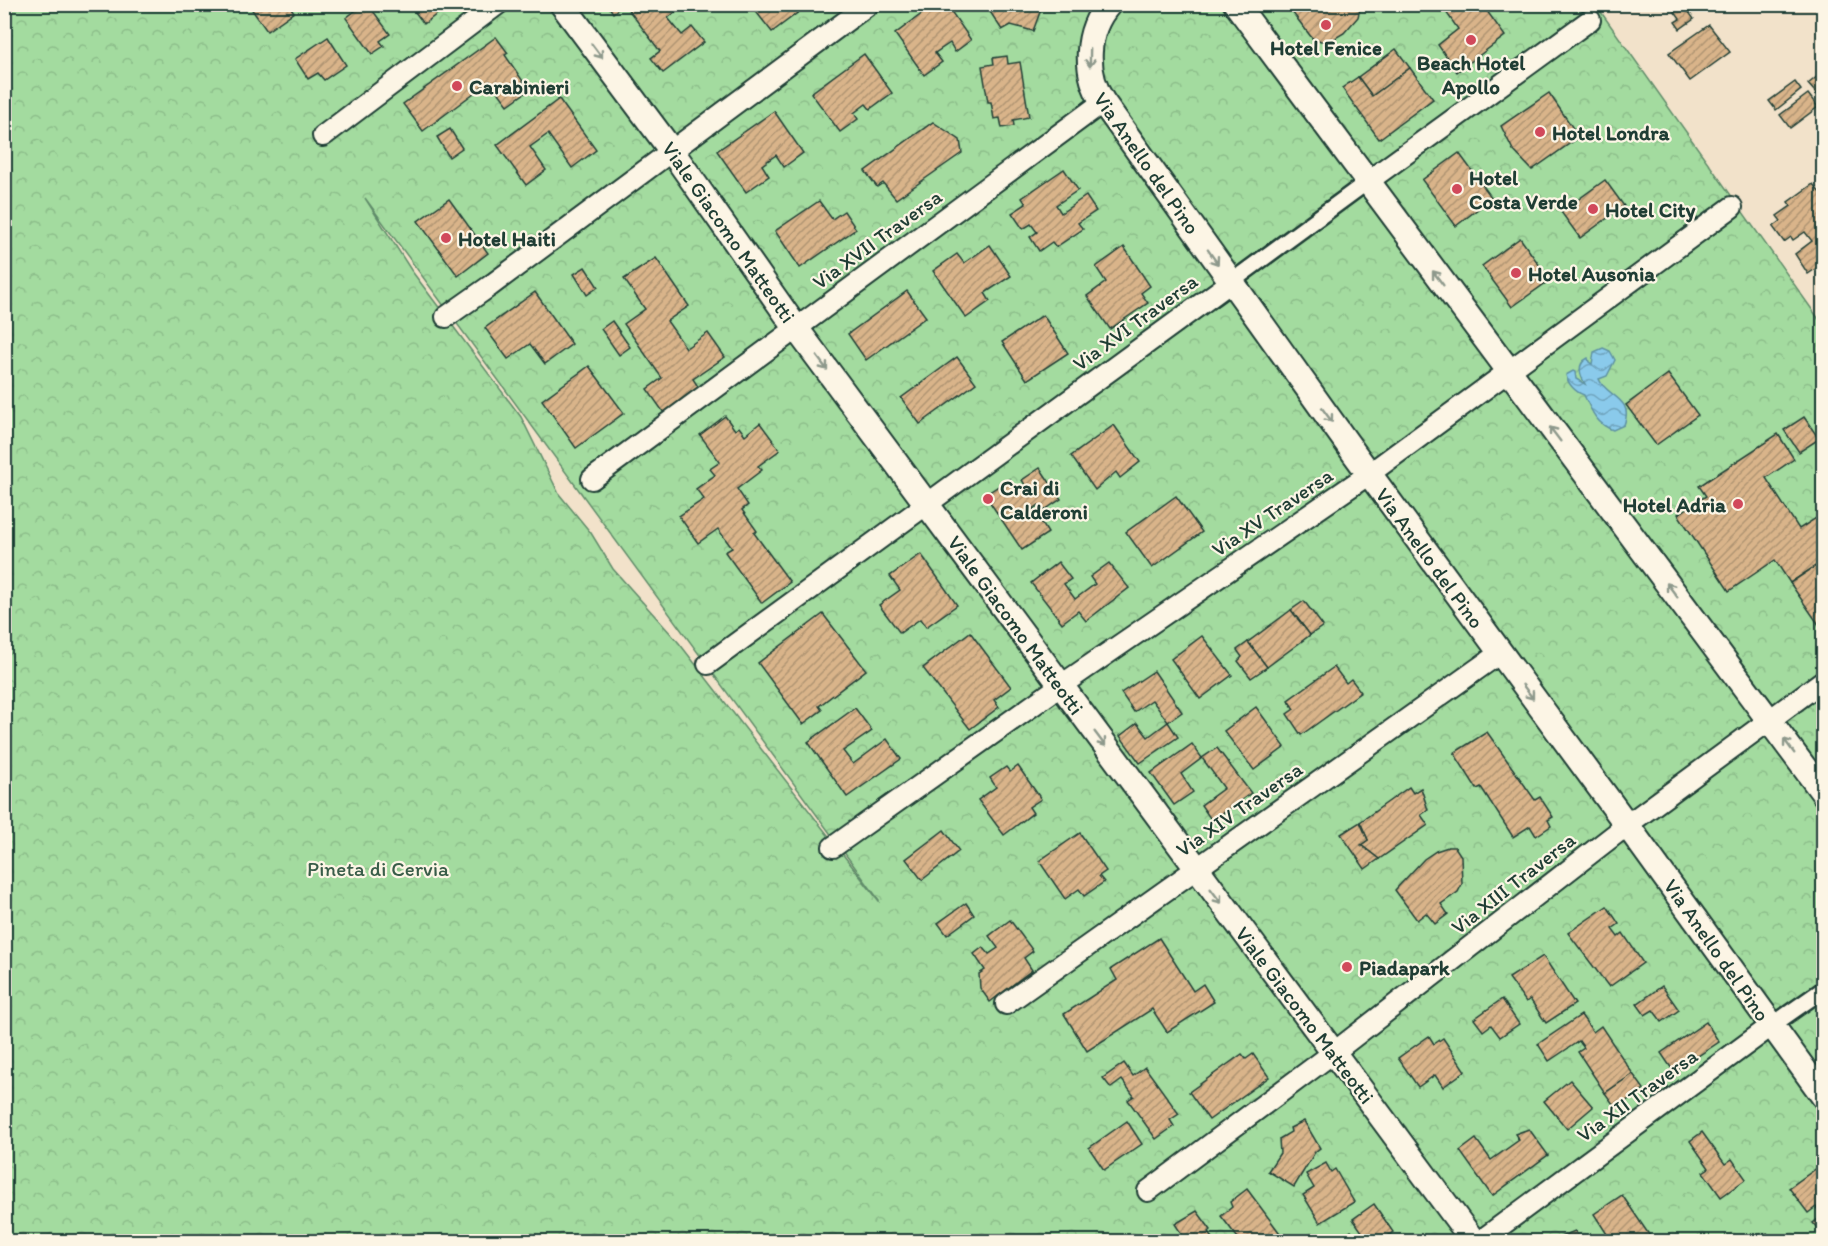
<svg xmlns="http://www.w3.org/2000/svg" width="1828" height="1246" font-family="Itim,sans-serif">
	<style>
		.forest { fill: url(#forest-crowns); stroke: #618c6a; stroke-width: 1.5; fill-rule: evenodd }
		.water { fill: url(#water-waves); stroke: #5f92a2; stroke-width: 1.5 }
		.building { fill: url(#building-hatch); stroke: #1f3d34; stroke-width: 1.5 }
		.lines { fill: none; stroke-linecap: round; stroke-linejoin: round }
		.pedestrian-casing { stroke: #1f3d34; stroke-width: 20 }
		.minor-casing { stroke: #1f3d34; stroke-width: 24 }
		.tertiary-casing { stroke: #1f3d34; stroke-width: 28 }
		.pedestrian { stroke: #fcf5e5; stroke-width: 15 }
		.minor { stroke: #fcf5e5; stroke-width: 20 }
		.tertiary { stroke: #fcf5e5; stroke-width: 24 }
		.oneway { stroke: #8e998c }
		.poi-dot { fill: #d1495b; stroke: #fcf5e5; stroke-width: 2 }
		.labels { text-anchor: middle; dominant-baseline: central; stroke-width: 4.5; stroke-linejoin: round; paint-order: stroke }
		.poi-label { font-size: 21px; font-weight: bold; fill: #1f3d34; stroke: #fcf5e5; text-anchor: start }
		.street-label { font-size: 21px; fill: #1f3d34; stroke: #fcf5e5 }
		.park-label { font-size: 21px; fill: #395d49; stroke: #fcf5e5 }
	</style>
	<defs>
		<pattern id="forest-crowns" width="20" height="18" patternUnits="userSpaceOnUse" patternTransform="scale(1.5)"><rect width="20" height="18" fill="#a3db9f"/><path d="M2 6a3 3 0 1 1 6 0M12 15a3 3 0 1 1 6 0" fill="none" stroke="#8cbd8a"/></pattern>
		<pattern id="water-waves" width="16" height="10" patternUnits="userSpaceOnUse" patternTransform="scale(1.5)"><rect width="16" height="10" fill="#8acaeb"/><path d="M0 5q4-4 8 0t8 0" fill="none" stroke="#70a5bf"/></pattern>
		<pattern id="building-hatch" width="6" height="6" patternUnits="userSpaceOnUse" patternTransform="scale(1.5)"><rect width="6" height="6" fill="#d9b48a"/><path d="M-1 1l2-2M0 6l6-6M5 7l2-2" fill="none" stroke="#af9472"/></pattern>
	</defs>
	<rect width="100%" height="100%" fill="#f2e2ca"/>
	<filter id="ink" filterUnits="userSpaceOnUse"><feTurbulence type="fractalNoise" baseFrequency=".0167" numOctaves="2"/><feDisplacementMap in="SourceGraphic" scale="12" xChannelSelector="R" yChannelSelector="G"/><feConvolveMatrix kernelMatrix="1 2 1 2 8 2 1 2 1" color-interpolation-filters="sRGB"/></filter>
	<g filter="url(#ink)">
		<!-- forest -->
		<path class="forest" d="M5,5h1591l227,320v916l-1818,1zM365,198l514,702v1l-200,-258 -66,-74 -22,-36 -32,-39 -38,-77 -110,-147z"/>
		<!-- water -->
		<path class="water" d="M1603,348l7,3 5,9 -8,16 -8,3c6,17 36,19 25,46l-11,5c-17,-6 -22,-20 -29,-35 -9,-3 -16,-11 -18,-20l7,-4 2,1 1,7 9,5c-5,-9 -9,-20 3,-26l1,4 3,2 2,-12z"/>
		<!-- building -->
		<g class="building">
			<polygon points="248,4 288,4 294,12 267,31"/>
			<polygon points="364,4 368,4 390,34 380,41 384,46 372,54 346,18"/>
			<polygon points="409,4 450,4 424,24"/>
			<polygon points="607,4 624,4 613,13"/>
			<polygon points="624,4 685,4 668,18 682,35 692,27 704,42 663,73 651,58 660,51"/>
			<polygon points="750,4 801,4 804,8 772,32"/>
			<polygon points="935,4 946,4 971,40 955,52 950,43 935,53 942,62 924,75 895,34"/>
			<polygon points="985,4 1043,4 1033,31 1011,25 1002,30"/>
			<polygon points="1289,4 1361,4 1358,17 1344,33 1327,43 1312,38 1289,8"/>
			<polygon points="1457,4 1482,4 1505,36 1457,72 1438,45 1458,29 1446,12"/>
			<polygon points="1669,4 1683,4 1694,19 1680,29 1675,22 1680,19"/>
			<polygon points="1709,25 1730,52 1690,81 1669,53"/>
			<polygon points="328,37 346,65 324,80 318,73 308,79 295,59"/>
			<polygon points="496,37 508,53 505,55 529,90 508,105 490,81 423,131 403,104"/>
			<polygon points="1396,49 1410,68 1372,96 1358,77"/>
			<polygon points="864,54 892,93 870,109 866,104 854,113 858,119 840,132 811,93"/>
			<polygon points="1007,56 1008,64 1020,62 1029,117 1013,120 1014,126 1002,128 1000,118 994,119 991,102 988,102 982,66 994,64 993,58"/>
			<polygon points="1410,68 1433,99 1379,139 1342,88 1358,77 1372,96"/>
			<polygon points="1824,71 1824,102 1808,84"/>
			<polygon points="1795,82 1801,90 1776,110 1769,101"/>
			<polygon points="1549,93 1579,137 1532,170 1513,150 1501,126"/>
			<polygon points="1808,94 1818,107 1790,128 1780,115"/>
			<polygon points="559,99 596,150 572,168 548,134 530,147 546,170 526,185 497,145"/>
			<polygon points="774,111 803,153 784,167 776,155 762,165 769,176 746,192 717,151"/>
			<polygon points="933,122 960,140 962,153 896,199 883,183 877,187 865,171"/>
			<polygon points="450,129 462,148 449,157 437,137"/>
			<polygon points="1459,153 1492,198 1456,226 1422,180"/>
			<polygon points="1064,169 1078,190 1056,205 1061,213 1086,196 1096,211 1078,223 1083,229 1056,247 1052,242 1039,251 1030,237 1037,232 1031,224 1023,229 1012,213 1026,204 1022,198"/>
			<polygon points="1605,180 1624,206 1580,238 1561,212"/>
			<polygon points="1813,184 1824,198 1824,263 1808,274 1795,254 1812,241 1805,232 1793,240 1791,237 1784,242 1773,227 1781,221 1777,216 1791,206 1788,202"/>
			<polygon points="449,199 488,253 458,276 418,221"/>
			<polygon points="819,201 832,219 844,211 856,229 800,268 775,231"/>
			<polygon points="1520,238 1550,280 1512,307 1482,266"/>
			<polygon points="990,245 1011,276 985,293 990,301 966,318 933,271 957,254 964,263"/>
			<polygon points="1124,247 1150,286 1141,293 1148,303 1110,329 1087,296 1106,282 1096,267"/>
			<polygon points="656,258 689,306 667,321 686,348 708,333 725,357 693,379 699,388 664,413 647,389 662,378 624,324 645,309 624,279"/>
			<polygon points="585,267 598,287 587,295 574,274"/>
			<polygon points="907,291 926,317 866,360 848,334"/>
			<polygon points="535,292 572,344 545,364 530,344 508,359 485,328"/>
			<polygon points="1043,315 1068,353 1027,380 1002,342"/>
			<polygon points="612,321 630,347 619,355 601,329"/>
			<polygon points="957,357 976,383 920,424 901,398"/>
			<polygon points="589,366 624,413 576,448 542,400"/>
			<polygon points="1668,374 1698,415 1656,445 1626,405"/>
			<polygon points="725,416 735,430 739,427 745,435 760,423 780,450 758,466 762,470 737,489 748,505 742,510 757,531 754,533 790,582 762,603 725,552 732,548 718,529 698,543 679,516 704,499 696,489 715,475 710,469 720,462 700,435"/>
			<polygon points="1804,417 1819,439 1799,452 1784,430"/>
			<polygon points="1114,425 1140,462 1120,478 1116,472 1095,490 1071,456"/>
			<polygon points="1778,434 1794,459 1766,478 1799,529 1824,513 1824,554 1818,557 1822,562 1790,583 1775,560 1729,591 1678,514 1706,496 1699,486"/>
			<polygon points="1040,468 1061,499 1043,511 1039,505 1033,509 1048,533 1022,550 985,495 1009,479 1019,493 1027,488 1022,480"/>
			<polygon points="1176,496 1202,532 1152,568 1126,532"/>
			<polygon points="921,554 957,605 926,627 920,619 900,633 879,605 900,590 890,576"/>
			<polygon points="1824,554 1824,622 1819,625 1790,583 1822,562 1818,557"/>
			<polygon points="1058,562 1071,579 1064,584 1075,599 1095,584 1090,577 1109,563 1129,588 1086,621 1078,611 1062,623 1031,583"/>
			<polygon points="1304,601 1323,626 1310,635 1291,610"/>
			<polygon points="1291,610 1310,635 1267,667 1248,642"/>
			<polygon points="823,614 866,670 819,706 822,710 803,724 758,663"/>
			<polygon points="970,632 1011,687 994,700 999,707 970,729 923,668"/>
			<polygon points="1202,636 1232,675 1200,699 1171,659"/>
			<polygon points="1248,642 1267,667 1251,678 1238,661 1242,657 1237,650"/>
			<polygon points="1334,667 1346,683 1351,679 1361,692 1301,735 1287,714 1294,709 1288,700"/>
			<polygon points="1154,671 1182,712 1168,722 1152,700 1134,712 1121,693"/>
			<polygon points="1256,707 1285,747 1254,770 1224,731"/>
			<polygon points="855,708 872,731 843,751 853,764 887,739 901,759 847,797 808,742"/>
			<polygon points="1168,722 1178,737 1140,763 1120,736 1137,723 1148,737"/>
			<polygon points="1487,732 1535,800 1540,797 1553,817 1548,820 1551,826 1536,836 1530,826 1513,837 1481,787 1477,789 1454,753"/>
			<polygon points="1192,744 1202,758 1181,774 1193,792 1174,805 1151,773"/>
			<polygon points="1217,748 1251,793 1212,821 1201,805 1224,788 1202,758"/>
			<polygon points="1018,766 1041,799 1029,807 1033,813 1004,835 978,800 996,787 990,778 1006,767 1010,772"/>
			<polygon points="1409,787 1413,793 1421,788 1428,810 1421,815 1428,825 1379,859 1361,845 1368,840 1360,822"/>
			<polygon points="1360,822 1368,840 1361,845 1379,859 1365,869 1341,834"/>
			<polygon points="944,830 959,851 922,880 906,859"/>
			<polygon points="1080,833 1106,871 1099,876 1104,882 1084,896 1079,889 1065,899 1039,861"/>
			<polygon points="1448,847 1455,847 1461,856 1462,884 1458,892 1441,904 1448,914 1435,924 1426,913 1417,920 1395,890 1424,859 1436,851"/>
			<polygon points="966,903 974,915 947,935 938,923"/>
			<polygon points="1607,906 1619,924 1612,929 1618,937 1623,933 1643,963 1609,987 1568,933"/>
			<polygon points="1010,920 1033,951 1024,958 1032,970 990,1002 980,988 979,974 985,970 974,954 983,947 989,954 998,948 989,936"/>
			<polygon points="1159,938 1193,991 1203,984 1214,1002 1167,1032 1152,1009 1087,1051 1064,1014 1117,980 1111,969"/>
			<polygon points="1543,956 1575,1004 1546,1023 1530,999 1526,1002 1509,978"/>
			<polygon points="1662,986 1679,1010 1662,1022 1653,1010 1645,1015 1637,1004"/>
			<polygon points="1502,999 1519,1024 1500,1037 1491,1025 1483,1031 1474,1019"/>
			<polygon points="1581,1015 1593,1032 1601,1026 1633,1074 1605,1093 1578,1052 1584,1048 1579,1041 1549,1061 1538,1044"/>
			<polygon points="1706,1022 1719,1042 1674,1072 1661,1053"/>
			<polygon points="1429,1036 1434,1044 1443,1038 1465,1071 1443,1087 1435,1075 1418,1087 1398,1058"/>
			<polygon points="1242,1054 1246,1059 1253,1054 1269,1077 1209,1120 1189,1092"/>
			<polygon points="1124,1063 1133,1076 1145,1067 1179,1114 1170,1120 1174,1126 1156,1139 1128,1100 1134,1096 1122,1080 1111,1088 1103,1078"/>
			<polygon points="1633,1074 1644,1089 1616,1108 1605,1093"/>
			<polygon points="1570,1080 1593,1107 1567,1129 1544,1101"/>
			<polygon points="1127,1121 1142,1144 1104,1170 1089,1148"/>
			<polygon points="1304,1121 1320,1148 1315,1152 1294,1187 1268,1171 1280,1153 1279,1139 1291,1132 1290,1128"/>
			<polygon points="1529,1129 1548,1155 1492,1196 1460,1151 1476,1139 1491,1160 1519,1140 1515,1134"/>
			<polygon points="1702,1132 1725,1164 1732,1159 1746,1179 1721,1197 1703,1172 1709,1168 1690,1141"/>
			<polygon points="1326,1163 1331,1172 1335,1169 1354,1202 1320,1223 1303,1195 1314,1188 1306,1174"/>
			<polygon points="1824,1163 1824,1237 1813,1223 1822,1216 1816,1207 1808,1213 1789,1188"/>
			<polygon points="1247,1189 1282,1236 1275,1242 1241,1242 1221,1216 1232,1207 1230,1202"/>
			<polygon points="1622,1195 1654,1242 1612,1242 1594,1214"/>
			<polygon points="1374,1204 1393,1232 1380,1242 1369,1242 1353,1219"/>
			<polygon points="1197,1211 1211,1230 1208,1233 1215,1242 1187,1242 1175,1224"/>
			<polygon points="1351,1231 1358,1242 1336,1242"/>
			<polygon points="1575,1231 1582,1242 1548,1242"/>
			<polygon points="1767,1233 1773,1242 1752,1242"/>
		</g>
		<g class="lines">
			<defs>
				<g id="pedestrian">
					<polyline points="1231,282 1367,182"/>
					<polyline points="1771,1026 1824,989"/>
				</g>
				<g id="minor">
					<polyline points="323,136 498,4"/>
					<polyline points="1367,182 1590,20"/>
					<polyline points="446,317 490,286 869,4"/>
					<polyline points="592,479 1103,102"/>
					<polyline points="708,664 1231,282"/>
					<polyline points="833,847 1060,686 1369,474 1732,207"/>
					<polyline points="1006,1004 1500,653"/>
					<polyline points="1148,1191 1333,1053 1627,825 1824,680"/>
					<polyline points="1479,1242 1771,1026"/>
				</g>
				<g id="tertiary">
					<polyline points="562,4 671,150 796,328 1474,1242"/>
					<path d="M1109,4c-24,27 -25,69 -6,98l251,351 273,372 197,272"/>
					<polyline points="1236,4 1824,794"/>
				</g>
			</defs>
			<!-- pedestrian casing -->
			<use href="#pedestrian" class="pedestrian-casing"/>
			<!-- minor casing -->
			<use href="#minor" class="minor-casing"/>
			<!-- tertiary casing -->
			<use href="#tertiary" class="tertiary-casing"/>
			<!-- pedestrian -->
			<use href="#pedestrian" class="pedestrian"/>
			<!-- minor -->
			<use href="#minor" class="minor"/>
			<!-- tertiary -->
			<use href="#tertiary" class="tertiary"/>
		</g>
		<!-- one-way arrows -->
		<defs><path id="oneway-shaft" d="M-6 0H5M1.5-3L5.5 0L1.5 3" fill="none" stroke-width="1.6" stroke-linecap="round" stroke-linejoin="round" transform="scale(1.5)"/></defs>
		<g class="oneway">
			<use href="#oneway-shaft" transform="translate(597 51) rotate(53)"/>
			<use href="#oneway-shaft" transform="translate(1090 58) rotate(91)"/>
			<use href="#oneway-shaft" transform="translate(1213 257) rotate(55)"/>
			<use href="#oneway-shaft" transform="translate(1438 278) rotate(-127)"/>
			<use href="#oneway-shaft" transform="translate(822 363) rotate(53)"/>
			<use href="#oneway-shaft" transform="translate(1327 415) rotate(54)"/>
			<use href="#oneway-shaft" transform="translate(1555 434) rotate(-127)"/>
			<use href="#oneway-shaft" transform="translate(1672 590) rotate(-127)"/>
			<use href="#oneway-shaft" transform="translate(1528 692) rotate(53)"/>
			<use href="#oneway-shaft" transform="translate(1100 739) rotate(53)"/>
			<use href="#oneway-shaft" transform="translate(1789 746) rotate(-126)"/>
			<use href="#oneway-shaft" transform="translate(1216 896) rotate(53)"/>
		</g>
	</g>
	<!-- markers -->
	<g class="poi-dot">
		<circle cx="1326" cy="25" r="6"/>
		<circle cx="1471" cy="40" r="6"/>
		<circle cx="457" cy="86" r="6"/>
		<circle cx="1540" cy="132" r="6"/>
		<circle cx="1457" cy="189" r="6"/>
		<circle cx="1593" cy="209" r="6"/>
		<circle cx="446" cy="238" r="6"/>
		<circle cx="1516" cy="273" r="6"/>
		<circle cx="988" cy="499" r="6"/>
		<circle cx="1738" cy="504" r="6"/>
		<circle cx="1347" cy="967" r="6"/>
	</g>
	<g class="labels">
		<!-- poi labels -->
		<g class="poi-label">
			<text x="1326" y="47" text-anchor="middle">Hotel Fenice</text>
			<text x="1471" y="62" text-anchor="middle">Beach Hotel<tspan x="1471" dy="24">Apollo</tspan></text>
			<text x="469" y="86">Carabinieri</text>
			<text x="1552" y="132">Hotel Londra</text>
			<text x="1469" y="177">Hotel<tspan x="1469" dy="24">Costa Verde</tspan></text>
			<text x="1605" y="209">Hotel City</text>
			<text x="458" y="238">Hotel Haiti</text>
			<text x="1528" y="273">Hotel Ausonia</text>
			<text x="1000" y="487">Crai di<tspan x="1000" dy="24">Calderoni</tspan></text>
			<text x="1726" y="504" text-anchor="end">Hotel Adria</text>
			<text x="1359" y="967">Piadapark</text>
		</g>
		<!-- street labels -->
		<g class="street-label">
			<text transform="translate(1147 163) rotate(55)">Via Anello del Pino</text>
			<text transform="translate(729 232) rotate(55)">Viale Giacomo Matteotti</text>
			<text transform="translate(877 239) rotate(-36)">Via XVII Traversa</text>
			<text transform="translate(1135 322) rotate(-36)">Via XVI Traversa</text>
			<text transform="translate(1272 512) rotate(-34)">Via XV Traversa</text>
			<text transform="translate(1430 558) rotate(54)">Via Anello del Pino</text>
			<text transform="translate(1016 625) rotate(54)">Viale Giacomo Matteotti</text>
			<text transform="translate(1239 809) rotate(-35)">Via XIV Traversa</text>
			<text transform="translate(1513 883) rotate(-38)">Via XIII Traversa</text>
			<text transform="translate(1717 950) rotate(55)">Via Anello del Pino</text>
			<text transform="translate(1305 1015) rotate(53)">Viale Giacomo Matteotti</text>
			<text transform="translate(1637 1095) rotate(-36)">Via XII Traversa</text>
		</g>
		<!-- park labels -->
		<g class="park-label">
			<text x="378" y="868">Pineta di Cervia</text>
		</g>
	</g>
	<!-- margin -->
	<rect width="1828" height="1246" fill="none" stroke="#fcf5e5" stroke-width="24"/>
	<rect x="12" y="12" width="1804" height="1222" fill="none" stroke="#1f3d34" stroke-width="2" filter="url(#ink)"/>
</svg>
